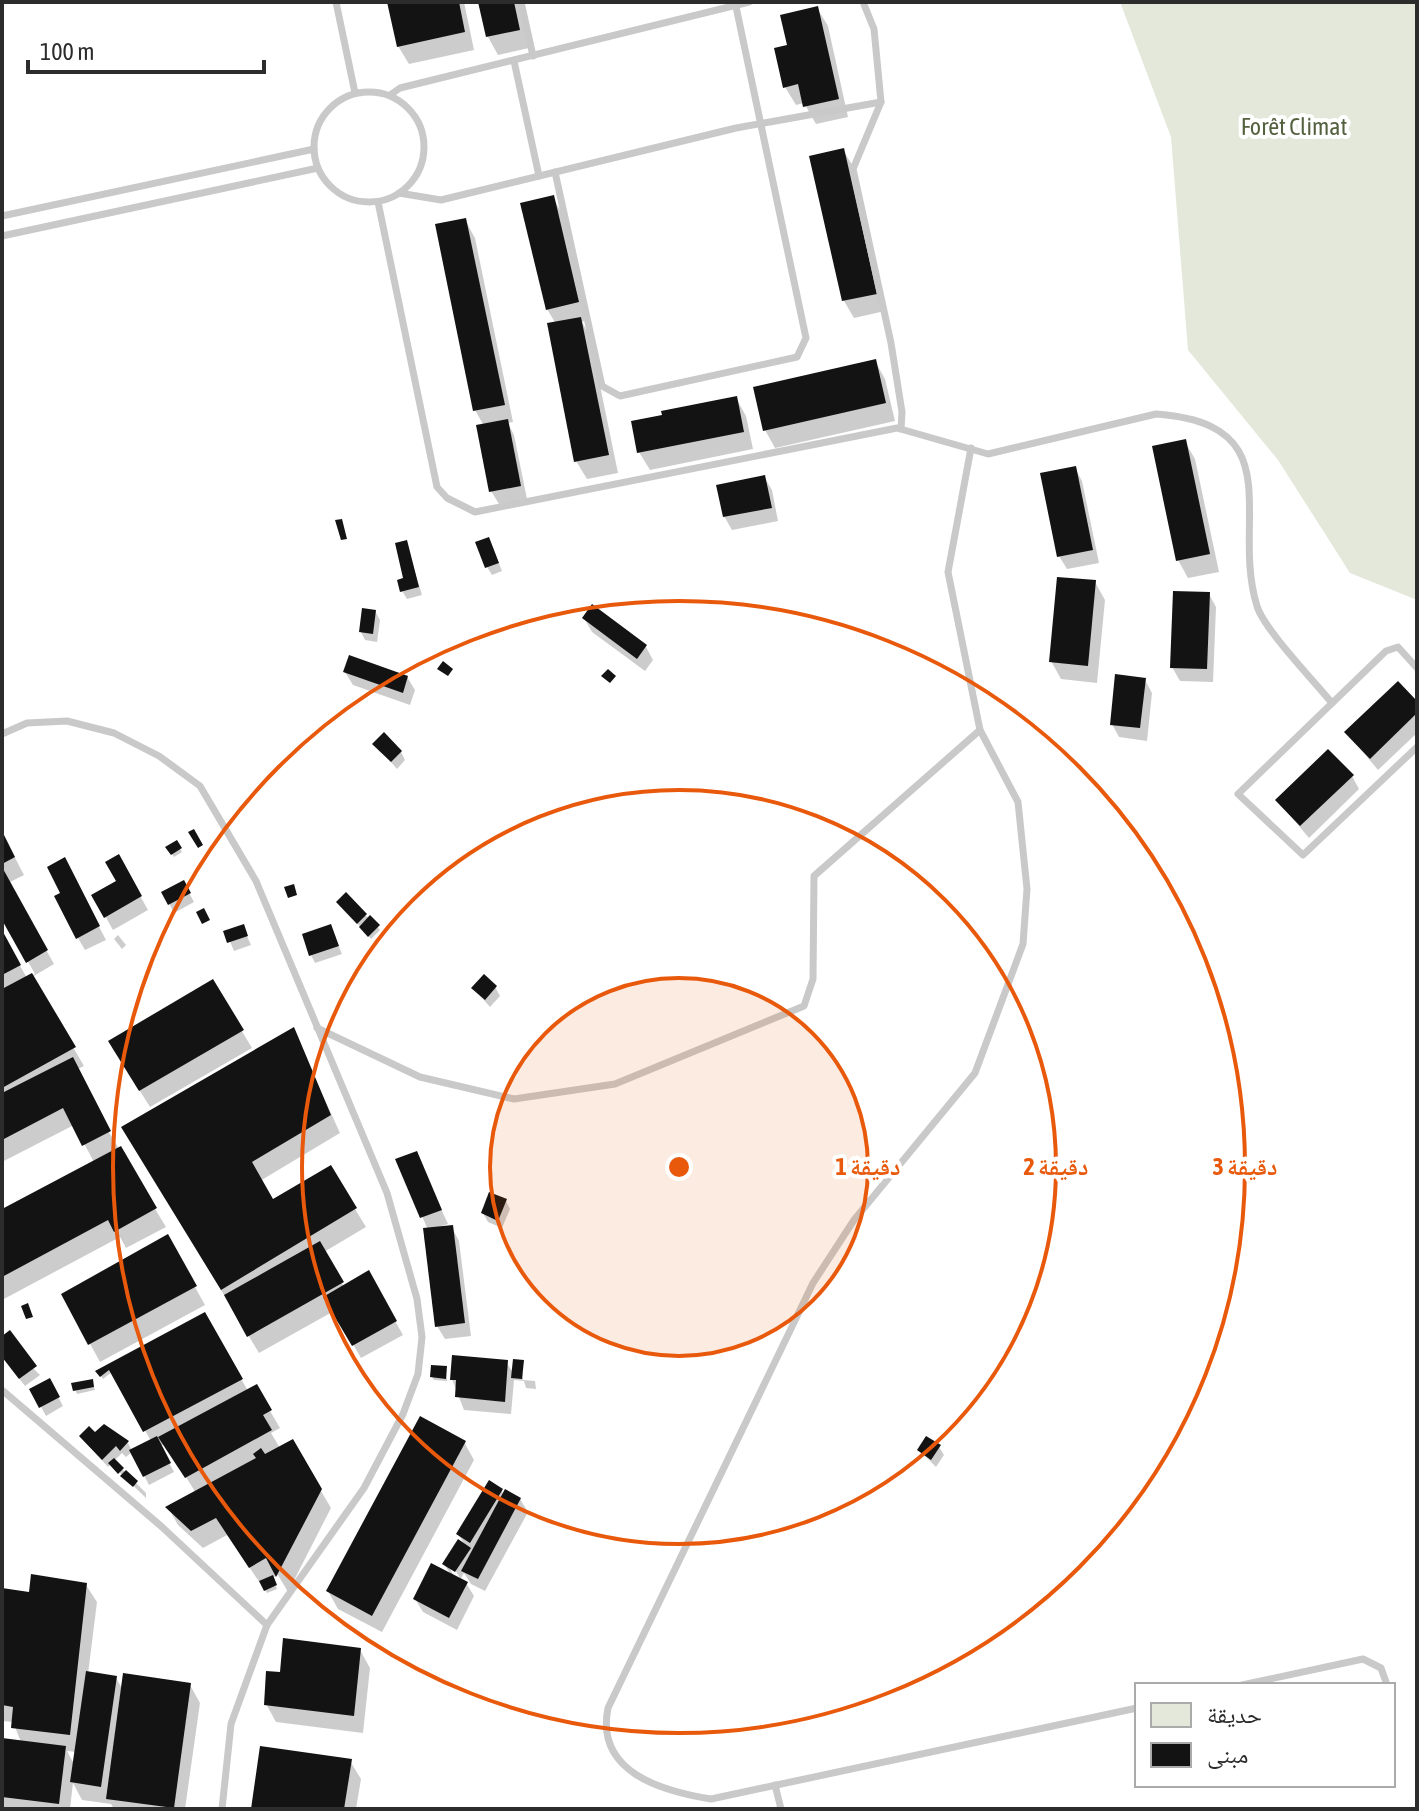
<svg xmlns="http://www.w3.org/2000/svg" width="1419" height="1811" font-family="'Asap Condensed','Noto Naskh Arabic',sans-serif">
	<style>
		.green { fill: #e4e8da }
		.shadow { fill: #0003; fill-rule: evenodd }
		.building { fill: #131313 }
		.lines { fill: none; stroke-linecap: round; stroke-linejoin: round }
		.service { stroke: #c9c9c9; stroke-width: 7 }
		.ring { fill: none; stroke: #e8590c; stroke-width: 4 }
		.labels { text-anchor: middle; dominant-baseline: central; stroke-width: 8; stroke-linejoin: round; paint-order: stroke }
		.park-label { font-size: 24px; fill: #54613f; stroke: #fff }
		.centre { fill: #e8590c; stroke: #fff; stroke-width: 4 }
		.ring-label { font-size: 24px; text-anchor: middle; font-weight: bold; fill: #e8590c; stroke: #fff; stroke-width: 8; stroke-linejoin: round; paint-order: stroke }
	</style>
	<rect width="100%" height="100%" fill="#fff"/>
	<!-- green -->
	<polygon class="green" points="1120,2 1417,2 1417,600 1350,573 1278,460 1188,350 1171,137"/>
	<!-- shadow -->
	<g class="shadow">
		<polygon points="389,2 464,2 474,50 409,64 398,46"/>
		<polygon points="480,2 519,2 529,48 498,55 488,37"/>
		<polygon points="817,8 828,26 848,117 816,124 804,103 796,105 785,87 790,46"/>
		<polygon points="843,150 854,168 885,311 854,318 844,301"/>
		<polygon points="553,198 563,215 587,320 582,322 590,337 618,473 587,479 576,461 556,324 547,309"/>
		<polygon points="465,220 475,238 513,422 508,423 514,435 527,499 499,504 491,491 484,426 475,410"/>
		<polygon points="875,361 885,379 895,421 775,448 765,430"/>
		<polygon points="736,398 746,416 753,449 650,470 639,452 664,417"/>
		<polygon points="1185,442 1195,459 1219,572 1188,578 1178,560"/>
		<polygon points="1075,468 1082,481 1099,563 1067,569 1059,556"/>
		<polygon points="764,477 772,490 778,521 732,530 724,516"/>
		<polygon points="406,542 422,595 407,599 402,591"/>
		<polygon points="493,548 502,571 492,575 487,567"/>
		<polygon points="1095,582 1105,600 1097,683 1061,679 1051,661"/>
		<polygon points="1209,594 1216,607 1213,682 1180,681 1172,667"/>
		<polygon points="375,611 380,620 377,642 365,640 361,632"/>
		<polygon points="584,618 646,647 653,660 645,671 592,632"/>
		<polygon points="345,672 407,677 415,690 410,705 353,685"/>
		<polygon points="1145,680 1152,693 1147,741 1119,737 1112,724"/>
		<polygon points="1417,704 1417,733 1378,770 1347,733"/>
		<polygon points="375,744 401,752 405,760 397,769"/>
		<polygon points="1352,776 1359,789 1309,838 1278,801"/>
		<polygon points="2,833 24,875 8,883 54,964 32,977 84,1066 78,1069 104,1124 166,1227 126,1248 120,1237 2,1300 2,1211 94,1162 74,1125 2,1162 2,934 27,978 35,974 2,915"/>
		<polygon points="176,843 182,852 174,857 168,848"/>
		<polygon points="118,857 148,910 113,930 94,896 119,882"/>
		<polygon points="71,873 106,940 85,950 78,938"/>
		<polygon points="183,882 194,902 174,913 164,893"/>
		<polygon points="338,902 370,918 380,930 371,939"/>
		<polygon points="330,926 342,954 315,963 311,955"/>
		<polygon points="243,927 251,945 234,951 226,932"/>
		<polygon points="118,935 126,945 122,949 114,939"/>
		<polygon points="212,981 252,1048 150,1107 120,1059"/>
		<polygon points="495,987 500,996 490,1007 474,989"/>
		<polygon points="293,1030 340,1133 260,1181 272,1202 330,1168 366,1227 324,1252 347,1292 368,1273 403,1335 361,1358 334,1311 259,1353 134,1146"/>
		<polygon points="416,1154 448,1224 438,1227 452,1228 459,1241 471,1336 445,1339 437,1326 428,1230 398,1160"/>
		<polygon points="506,1201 510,1209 502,1228 488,1222 483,1213"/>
		<polygon points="167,1237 205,1305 100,1362 63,1294"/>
		<polygon points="205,1315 248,1391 256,1387 280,1428 271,1433 280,1448 292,1442 331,1508 288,1592 278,1575 272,1578 277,1589 267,1593 227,1535 203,1548 178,1525 168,1507 196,1493 165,1444 160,1446 174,1472 149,1485 132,1452 126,1457 122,1453 114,1461 146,1493 146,1498 111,1464 108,1467 81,1437 95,1435 105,1426 128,1443 132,1451 151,1441 112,1372 103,1379 98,1372"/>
		<polygon points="2,1338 40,1375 25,1386 2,1356"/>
		<polygon points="506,1362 514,1374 522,1362 523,1380 535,1381 536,1389 526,1388 524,1381 514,1380 511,1414 464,1410 452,1379"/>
		<polygon points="446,1368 447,1381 434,1380 432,1377"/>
		<polygon points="49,1380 63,1406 46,1416 32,1390"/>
		<polygon points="93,1384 95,1390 77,1394 73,1385"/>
		<polygon points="464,1442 474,1460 382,1632 338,1609 328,1591"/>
		<polygon points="939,1447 944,1455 936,1467 919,1450"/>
		<path d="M501,1490l3,5 16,4 8,13 -43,79 -14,-7 -7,-11 -4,7 6,3 8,13 -17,34 -34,-18 -8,-13 36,-24 -7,-11 22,-17 -8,-13zM451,1563l9,15h-5l-7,-13z"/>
		<path d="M86,1585l11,17 -9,72 28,4 7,12 67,-5 10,18 -15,106h-71l-3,-5 -29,-4 -9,-17 -3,26h-68v-69l19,2 -8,-20 -11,-1v-131l28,5zM67,1751l9,1 -2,12z"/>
		<polygon points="360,1650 370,1668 363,1733 276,1722 266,1704 282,1675"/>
		<polygon points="350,1761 361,1779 356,1809 253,1809"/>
	</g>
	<!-- building -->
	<g class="building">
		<polygon points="387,2 459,2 465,32 397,47"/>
		<polygon points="478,2 514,2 520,30 486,37"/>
		<polygon points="818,6 839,99 803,107 798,84 783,88 774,48 787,45 780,15"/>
		<polygon points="844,148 877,294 842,301 809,156"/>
		<polygon points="554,195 579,302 546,310 520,203"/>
		<polygon points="466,218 505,405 473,411 435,224"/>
		<polygon points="581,317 609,455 574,462 547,323"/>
		<polygon points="876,359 886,403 763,431 753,387"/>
		<polygon points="737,396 744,432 637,453 631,421 662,415 661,411"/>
		<polygon points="508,419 521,486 489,492 476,425"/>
		<polygon points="1186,439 1210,554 1176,561 1152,446"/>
		<polygon points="1076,466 1093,550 1057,557 1040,473"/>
		<polygon points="765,475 772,508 723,517 716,485"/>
		<polygon points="342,519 347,539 341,540 335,520"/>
		<polygon points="489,537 499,563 485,568 475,542"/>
		<polygon points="407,540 419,587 400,592 397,580 403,578 395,543"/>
		<polygon points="1057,577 1096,580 1088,666 1049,662"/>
		<polygon points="1173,591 1210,592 1207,669 1170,668"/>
		<polygon points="592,604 647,645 637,659 582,618"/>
		<polygon points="362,608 376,610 373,634 359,632"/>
		<polygon points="349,655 408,676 403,693 343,672"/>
		<polygon points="443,661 453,669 448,676 437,669"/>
		<polygon points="608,669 616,676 610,683 601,676"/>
		<polygon points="1115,674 1146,678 1140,728 1110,725"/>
		<polygon points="1398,681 1417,701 1417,713 1370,759 1344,732"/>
		<polygon points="384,732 402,751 391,762 372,744"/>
		<polygon points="1328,749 1354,775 1300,826 1275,800"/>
		<polygon points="194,829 203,845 198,848 188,832"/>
		<polygon points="2,831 15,857 2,864"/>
		<polygon points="177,840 182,848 171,855 165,847"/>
		<polygon points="119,854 142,896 104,918 91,895 116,881 105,862"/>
		<polygon points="65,857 100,926 76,939 54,896 60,893 47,867"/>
		<polygon points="2,867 48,950 26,963 2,920"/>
		<polygon points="184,880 191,893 168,905 161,892"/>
		<polygon points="294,884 297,895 288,898 284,887"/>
		<polygon points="346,892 367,914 357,924 336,902"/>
		<polygon points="204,908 210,920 202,924 196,912"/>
		<polygon points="370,915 380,925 368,937 359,927"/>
		<polygon points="244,924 248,936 227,943 223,931"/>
		<polygon points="331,924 339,946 309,956 302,934"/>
		<polygon points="2,930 21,965 2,975"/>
		<polygon points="32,973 76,1047 2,1088 2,989"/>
		<polygon points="484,974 497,986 485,1000 471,988"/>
		<polygon points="213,979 244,1030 139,1091 108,1041"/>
		<polygon points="294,1027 331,1115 252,1162 273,1199 331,1165 357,1208 221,1290 121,1127"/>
		<polygon points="73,1057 111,1131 82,1146 63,1108 2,1140 2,1093"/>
		<polygon points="121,1146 157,1208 114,1232 108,1220 2,1277 2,1209"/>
		<polygon points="417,1151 442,1210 420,1218 395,1159"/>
		<polygon points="489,1192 507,1199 498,1221 481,1213"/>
		<polygon points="453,1225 465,1323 435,1327 423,1228"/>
		<polygon points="168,1234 197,1286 88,1345 61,1294"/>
		<polygon points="320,1241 344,1282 247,1337 224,1295"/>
		<polygon points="369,1270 397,1321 352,1346 323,1297"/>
		<polygon points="28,1303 33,1317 26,1319 21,1306"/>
		<polygon points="205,1312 243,1379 143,1432 109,1370 100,1377 95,1371"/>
		<polygon points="10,1330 37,1366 19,1379 2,1357 2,1336"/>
		<polygon points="452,1355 508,1360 505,1402 455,1397 456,1380 450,1380"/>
		<polygon points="513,1359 524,1360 522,1379 511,1378"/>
		<polygon points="431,1365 447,1366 446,1379 430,1377"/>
		<polygon points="50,1378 60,1397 39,1408 29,1389"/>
		<polygon points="93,1379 94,1387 73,1391 71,1383"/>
		<polygon points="257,1384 272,1410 263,1415 272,1430 185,1478 158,1437"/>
		<polygon points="420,1416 466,1441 372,1616 326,1591"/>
		<polygon points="104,1424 129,1441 120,1451 116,1446 102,1460 79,1436 89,1426 95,1432"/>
		<polygon points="157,1436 171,1463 143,1477 129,1450"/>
		<polygon points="926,1436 941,1445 931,1460 917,1450"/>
		<polygon points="293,1439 322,1489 276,1577 266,1558 249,1568 216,1518 191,1531 165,1507 256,1458 253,1454 261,1448 265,1454"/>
		<polygon points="114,1458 124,1468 118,1474 108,1463"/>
		<polygon points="126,1470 138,1481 133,1487 120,1476"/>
		<polygon points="489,1480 503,1489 470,1543 456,1534"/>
		<polygon points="505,1489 521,1498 478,1579 461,1571"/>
		<polygon points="458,1539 471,1548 455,1572 442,1564"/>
		<polygon points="431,1563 468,1582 449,1618 413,1599"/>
		<polygon points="31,1574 87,1583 70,1735 11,1728 13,1707 2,1705 2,1588 29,1592"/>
		<polygon points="273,1575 277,1585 264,1591 259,1581"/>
		<polygon points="283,1638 361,1648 354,1716 264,1705 266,1671 280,1672"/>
		<polygon points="86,1671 117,1676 101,1787 70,1782"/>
		<polygon points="123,1673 191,1683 174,1808 106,1799"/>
		<polygon points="2,1738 66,1746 59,1804 2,1797"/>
		<polygon points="260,1746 352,1759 344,1809 251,1809"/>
	</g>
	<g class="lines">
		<!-- service -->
		<g class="service">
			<polyline points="336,2 355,93"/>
			<polyline points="521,2 533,56"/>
			<polyline points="863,2 874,29 881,102 853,169 891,343 902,412 901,429"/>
			<polyline points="514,61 539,176"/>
			<circle cx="369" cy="147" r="55"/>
			<polyline points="390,95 400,88 749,2"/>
			<polyline points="555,172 602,386 620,396 797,357 806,338 735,2"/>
			<polyline points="399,193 441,200 736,128 881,102"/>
			<path d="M378,202l59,285 10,11 28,14 422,-84 91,26 168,-40c138,10 74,106 101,192 6,22 58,76 75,97"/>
			<polyline points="2,216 314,149"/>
			<polyline points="2,236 318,168"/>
			<path d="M971,448l-23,124 32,158 38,72 9,87 -4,55 -48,129 -121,147 -41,63 -205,425c-13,64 53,83 103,91l426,-91"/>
			<polyline points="1417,668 1398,647 1386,651 1238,794 1303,855 1417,747"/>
			<polyline points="2,734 27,723 67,721 114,733 159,756 200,786 256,881 387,1193 417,1299 422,1337 418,1374 403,1414 364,1488 267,1625 231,1724 222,1809"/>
			<polyline points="317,1028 420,1077 514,1099 615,1084 804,1006 813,979 814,876 980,730"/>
			<polyline points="2,1390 162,1527 267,1625"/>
			<polyline points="1242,1685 1363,1659 1381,1668 1387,1685"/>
			<polyline points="775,1785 781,1809"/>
		</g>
	</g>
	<!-- distance rings -->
	<circle cx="679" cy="1167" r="189" fill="#e8590c" fill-opacity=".12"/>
	<g class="ring">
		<circle cx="679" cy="1167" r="189"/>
		<circle cx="679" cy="1167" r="377"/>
		<circle cx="679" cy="1167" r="566"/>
	</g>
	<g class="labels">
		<!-- park labels -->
		<g class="park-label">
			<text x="1294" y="126">Forêt Climat</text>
		</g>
	</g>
	<circle cx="679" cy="1167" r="12" class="centre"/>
	<g class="ring-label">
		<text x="868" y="1175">1 دقيقة</text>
		<text x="1056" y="1175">2 دقيقة</text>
		<text x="1245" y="1175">3 دقيقة</text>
	</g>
	<!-- border -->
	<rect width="1419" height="1811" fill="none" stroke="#2c2c2c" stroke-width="8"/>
	<!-- legend -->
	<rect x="1135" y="1683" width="260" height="104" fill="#ffffff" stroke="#ababab" stroke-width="2"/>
	<rect x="1151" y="1703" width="40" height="24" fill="#e4e8da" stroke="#ababab" stroke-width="2"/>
	<text x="1207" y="1723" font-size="24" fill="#2c2c2c">حديقة</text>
	<rect x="1151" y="1743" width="40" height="24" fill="#131313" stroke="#ababab" stroke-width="2"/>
	<text x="1207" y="1763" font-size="24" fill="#2c2c2c">مبنى</text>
	<!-- scale -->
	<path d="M28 60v12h236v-12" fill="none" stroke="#2c2c2c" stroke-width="4"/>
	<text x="40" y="60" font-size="24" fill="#2c2c2c" stroke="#ffffff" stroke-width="6" paint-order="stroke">100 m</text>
</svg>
